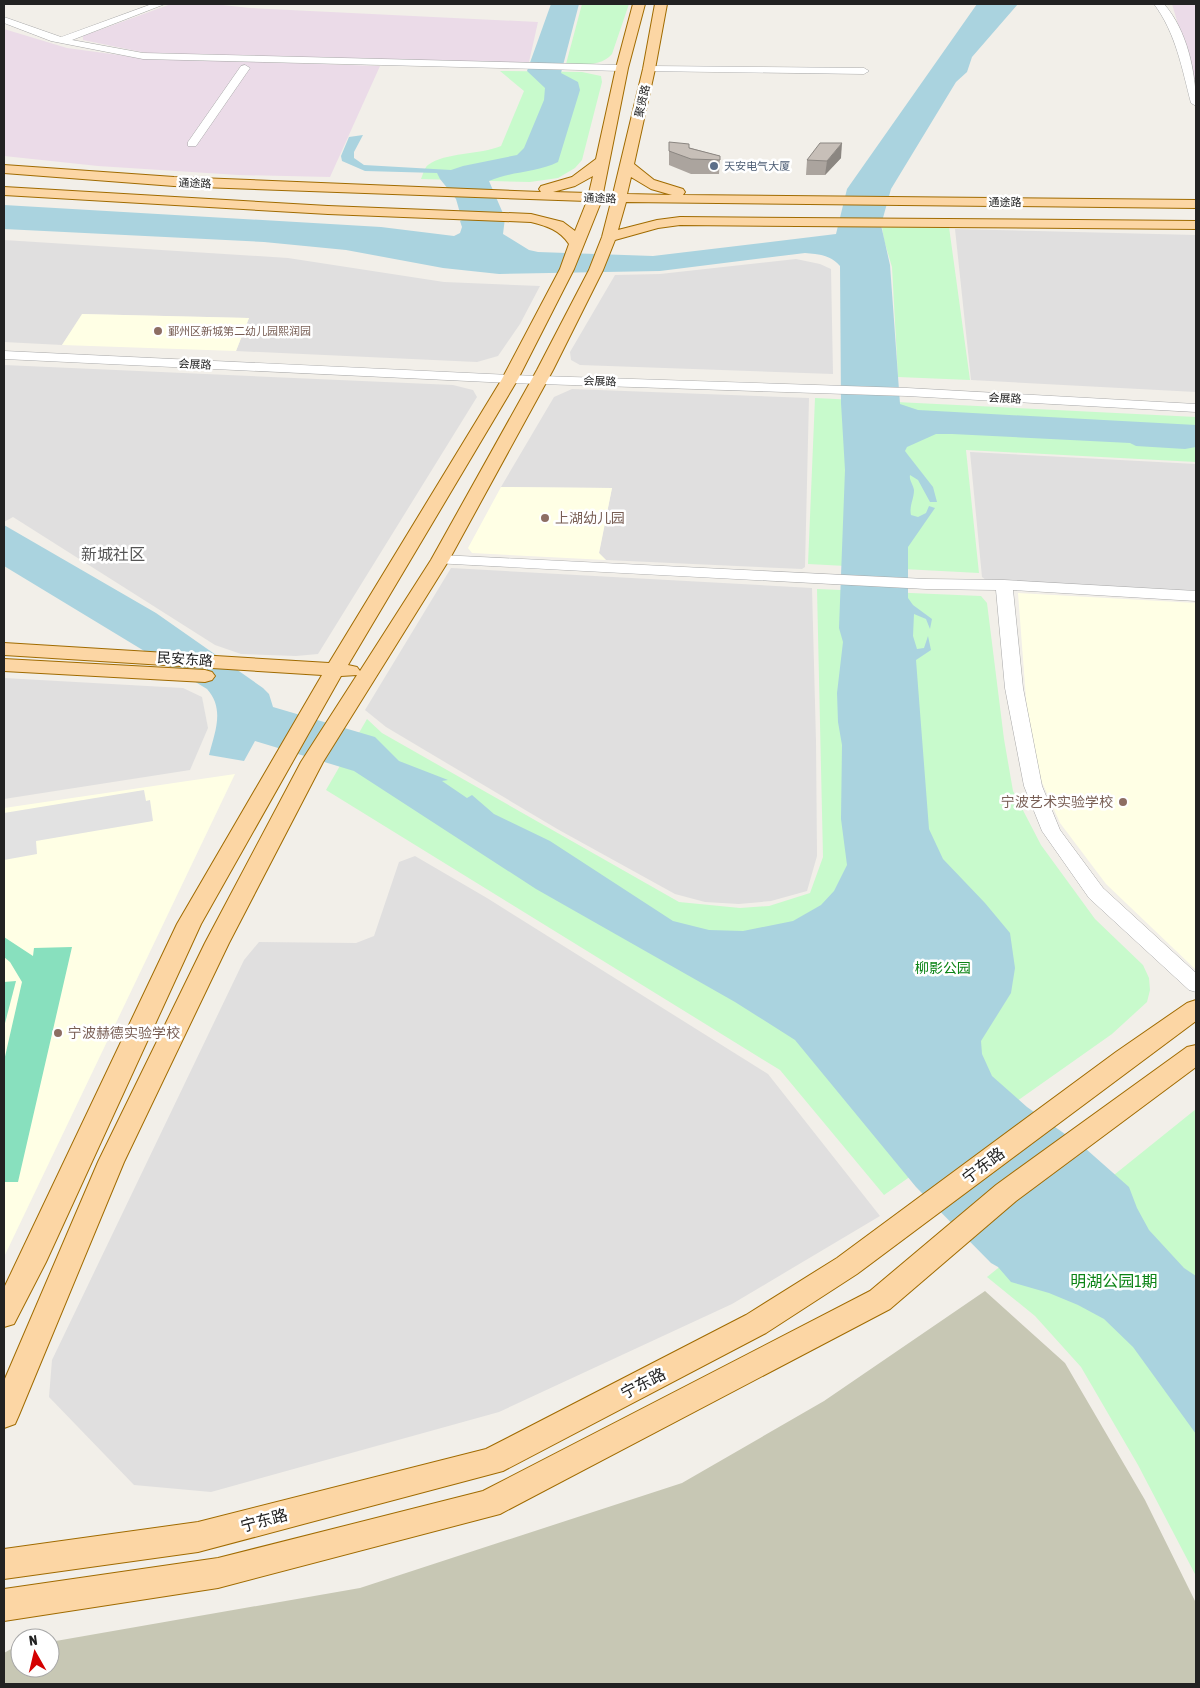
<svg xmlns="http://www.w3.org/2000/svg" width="1200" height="1688" font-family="'Asap Condensed','Noto Sans SC',sans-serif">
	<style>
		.residential { fill: #e0dfdf }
		.industrial { fill: #ebdbe8 }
		.education { fill: #ffffe5 }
		.construction { fill: #c7c7b4 }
		.park { fill: #c8facc }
		.pitch { fill: #88e0be }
		.parking { fill: #e2e2e2 }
		.water { fill: #aad3df }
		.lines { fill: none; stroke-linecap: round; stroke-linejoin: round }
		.minor-casing { stroke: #a9a9a9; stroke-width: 1 }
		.major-casing { stroke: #a06b00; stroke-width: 2 }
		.minor { fill: #fff; fill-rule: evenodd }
		.major { fill: #fcd6a4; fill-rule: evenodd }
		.wall { fill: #aba49e }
		.shaded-wall { fill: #8b8681 }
		.building { fill: #c7bfb8; stroke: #8b8681 }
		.service-dot { fill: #5c6f8a; stroke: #fff; stroke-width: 2 }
		.education-dot { fill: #8d6e63; stroke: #fff; stroke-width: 2 }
		.labels { text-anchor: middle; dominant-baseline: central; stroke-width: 5; stroke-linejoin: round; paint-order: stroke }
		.far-street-label { font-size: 11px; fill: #222; stroke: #fff }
		.far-service-label { font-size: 11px; fill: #4e5e75; stroke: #fff; text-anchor: start }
		.far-education-label { font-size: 11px; fill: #785e54; stroke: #fff; text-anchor: start }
		.education-label { font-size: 14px; fill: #785e54; stroke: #fff; text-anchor: start }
		.street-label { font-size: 14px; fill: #222; stroke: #fff }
		.park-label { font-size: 14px; fill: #0c8416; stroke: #fff }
		.quarter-label { font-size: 16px; fill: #555; stroke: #fff }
		.near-street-label { font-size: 16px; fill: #222; stroke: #fff }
		.near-park-label { font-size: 16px; fill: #0c8416; stroke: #fff }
	</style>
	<rect width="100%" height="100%" fill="#f2efe9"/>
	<!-- residential -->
	<g class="residential">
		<polygon points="955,229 1196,235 1196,392 971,380"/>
		<polygon points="4,240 288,258 444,282 540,286 520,324 498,356 477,362 236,351 249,318 83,314 62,345 4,342"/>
		<polygon points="796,259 820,264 831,269 833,374 580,365 571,360 570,352 615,275 660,274"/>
		<polygon points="4,365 453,385 473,390 477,397 318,654 296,656 241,654 215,645 13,517 4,522"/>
		<polygon points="572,389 809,398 805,567 802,569 606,560 599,553 612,488 501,487 554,397"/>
		<polygon points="970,452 1196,464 1196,592 986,580 982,577"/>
		<polygon points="451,568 812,588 816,742 817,856 807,891 771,901 739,904 705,902 675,894 559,830 386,727 365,710"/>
		<polygon points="4,678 183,688 202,697 208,728 190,770 4,799"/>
		<polygon points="415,856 487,898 768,1074 880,1216 732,1304 499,1412 211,1492 134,1485 49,1397 52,1360 244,960 259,942 356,943 374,936 399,862"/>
	</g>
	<!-- industrial -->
	<g class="industrial">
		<polygon points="171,4 213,4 250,8 538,22 529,62 524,64 146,53 83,40 83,36"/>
		<polygon points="1172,4 1196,4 1196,85"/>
		<polygon points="4,29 67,48 141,58 380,66 330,177 238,175 98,166 4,156"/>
	</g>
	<!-- education -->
	<g class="education">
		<polygon points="82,314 249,318 236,351 62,345"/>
		<polygon points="501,487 612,488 599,553 606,560 472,553 468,548"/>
		<polygon points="1018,593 1196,603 1196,970 1106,884 1060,823 1041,780 1029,738"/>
		<polygon points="235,774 4,1257 4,808"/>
	</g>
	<!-- construction -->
	<polygon class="construction" points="985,1291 1065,1363 1145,1500 1196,1603 1196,1684 4,1684 4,1653 11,1649 20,1648 20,1668 50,1668 50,1642 360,1588 682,1483 824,1401"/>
	<!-- park -->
	<g class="park">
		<path d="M582,4h47l-17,50c-11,13 -30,10 -46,10z"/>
		<path d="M500,71l82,1 19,4 1,6 -20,78 -7,8 -17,10 -28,4 -109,-3c2,-4 3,-11 7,-14 17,-13 52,-10 73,-19l23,-55z"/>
		<polygon points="882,227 949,227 970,380 898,377 892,267 884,240"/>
		<polygon points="815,398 1196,417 1196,462 966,450 979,573 808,564"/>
		<polygon points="817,589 981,596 987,603 1004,739 1013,791 1041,845 1095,919 1143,965 1149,978 1150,990 1147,1002 1112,1034 884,1195 780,1070 326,790 367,719 382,733 679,902 740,908 769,906 810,893 823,857"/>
		<polygon points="1196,1109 1196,1576 1138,1465 1081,1367 1035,1316 987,1277"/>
	</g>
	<!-- pitch -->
	<g class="pitch">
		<polygon points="4,937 33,956 34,948 72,947 18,1182 4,1182 4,1061 22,982 10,962 4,957"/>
		<polygon points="16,981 4,1027 4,982"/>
	</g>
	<!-- parking -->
	<polygon class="parking" points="144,790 146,801 150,800 153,821 36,841 37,854 4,860 4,813"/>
	<!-- water -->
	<path class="water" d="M551,4h28l-18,69 17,9 2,8 -22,72c-22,11 -47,9 -69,19l16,37 -2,16 26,16 9,2 115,4 183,-22 11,-45 130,-185h41l-46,53 -5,15 -11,10 -65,107 -10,36 9,40 10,139 18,6 278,15v22l-11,2 -49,-3 -6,-3 -178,-9h-16l-29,13 -2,4 3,4 25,32 4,15h-7l-12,-22 -8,-5c-1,6 3,9 4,15 0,9 -5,16 -3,25l7,2 8,-4 3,-7 6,2 -27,39v51l5,7 19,14 -2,10 -4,-10 -12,-5 -1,22 4,13 7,-1 4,-12 3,14 -15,10 13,169 14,30 42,44 25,30 5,35 -4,25 -30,48 1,13 10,22 35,31 59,42 43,38 8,21 12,22 35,38 12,8v158l-63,-87 -29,-28 -26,-14 -29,-12 -38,-11 -13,-15 -7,-4 -75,-76 -121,-147 -60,-38 -199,-113 -182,-118 -99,-30 -11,20 -35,-6c6,-23 16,-46 -2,-66l-203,-123v-41l152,88 107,75 6,6 4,13 102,30 24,24 49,19 -6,1 25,17 5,-3 22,19 56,27 123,80 36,9 34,1 50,-10 28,-16 13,-14 13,-26 -6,-46 1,-74 -4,-23 -1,-29 6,-51 -4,-14 6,-158 -4,-67 -1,-137c-9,-11 -22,-12 -35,-13l-145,18 -161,3 -56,-6 -97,-18 -82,-8 -260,-13v-24l377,22 73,9 6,-3 2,-6 -2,-6 2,-1 -6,-21 -16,-20 -3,-6 -72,-2 -23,-10 -1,-5 8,-19 14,-2 -9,17v6l10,7 87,5 12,-4 54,-11 7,-7 20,-48 1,-12 -18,-17z"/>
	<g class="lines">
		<defs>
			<g id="minor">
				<polygon points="152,4 165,4 72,40 143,53 622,65 627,68 622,71 143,59 51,41 4,23 4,17 61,37"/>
				<path d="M1154,4h10c23,26 32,68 32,102l-5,-3c-9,-34 -15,-70 -37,-99z"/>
				<polygon points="245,65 250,68 196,146 188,146 188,142 241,66"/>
				<polygon points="649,66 864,68 869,71 864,74 645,71 645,67"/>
				<polygon points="4,351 510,375 907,388 1196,404 1196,412 907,396 510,383 4,359"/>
				<polygon points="440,555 926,579 1004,580 1196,591 1196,601 1013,590 1023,688 1042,786 1060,830 1103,888 1196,973 1196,992 1189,990 1089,898 1042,831 1024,786 1005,688 996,590 926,589 434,563 432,560 434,557"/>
			</g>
			<g id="major">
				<path d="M633,4h12l-17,64 -25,125 10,1 30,-125 12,-65h12l-12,65 -21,95 20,16 29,9 2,3 -2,3 513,5v8l-570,-6 -8,28 39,-10 23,-3 516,4v8l-516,-4 -22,3 -43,12 -12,30 -50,100 -104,190 -126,202 -94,181 -105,219 -105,253 -4,9 -11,4v-47l94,-219 107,-219 96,-181 56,-87 -16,1 -140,248 -155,338 -32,62 -10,3v-39l173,-364 145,-249 -318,-20v-12l325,20 173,-284 58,-110 9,-25c-9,-14 -22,-18 -38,-22l-203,-8 -324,-19v-8l324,19 203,8 32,8 12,9 12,-30 -413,-15 -170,-13v-8l170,12 367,15 -2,-3 2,-3 31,-9 24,-18 20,-91zM593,176l-4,17 -36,-1 22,-6zM631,177l20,12 21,6 -45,-1zM601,202h10l-9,35 -13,33 -52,100 -106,190 -71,111 -3,-4 -9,-2 170,-286 56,-110z"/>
				<polygon points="4,659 205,670 212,672 215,676 212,680 205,682 4,671"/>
				<polygon points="1196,1000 1196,1021 857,1274 766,1333 503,1471 198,1552 4,1579 4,1549 198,1522 486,1449 746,1315 837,1258 1116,1052 1187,1003"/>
				<polygon points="1196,1045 1196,1067 1016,1201 890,1309 500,1514 218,1588 4,1621 4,1589 218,1558 483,1491 870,1291 996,1185 1187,1047"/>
			</g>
		</defs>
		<!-- minor casing -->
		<use href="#minor" class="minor-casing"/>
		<!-- major casing -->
		<use href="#major" class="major-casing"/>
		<!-- minor -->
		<use href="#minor" class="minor"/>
		<!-- major -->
		<use href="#major" class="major"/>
	</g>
	<!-- wall -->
	<g class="wall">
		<polygon points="669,142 720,156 719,174 691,174 669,165"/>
		<polygon points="841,158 825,175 806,175 807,160"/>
	</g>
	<!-- shaded-wall -->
	<polygon class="shaded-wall" points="842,143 841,158 825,175 827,161"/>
	<!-- building -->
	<g class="building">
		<polygon points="669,142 689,144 689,148 720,156 720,160 691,159 669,151"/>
		<polygon points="820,143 842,143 827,161 807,160"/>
	</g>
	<!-- markers -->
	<circle class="service-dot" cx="714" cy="166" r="5"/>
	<g class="education-dot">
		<circle cx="158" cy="331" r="5"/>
		<circle cx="545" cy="518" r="5"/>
		<circle cx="1123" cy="802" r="5"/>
		<circle cx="58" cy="1033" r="5"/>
	</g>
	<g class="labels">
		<!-- far-street labels -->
		<g class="far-street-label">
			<text transform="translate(642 101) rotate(-77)">聚贤路</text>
			<text transform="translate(195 183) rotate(2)">通途路</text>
			<text transform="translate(600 198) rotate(2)">通途路</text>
			<text x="1005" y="202">通途路</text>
			<text transform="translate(195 364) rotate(3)">会展路</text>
			<text transform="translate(600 381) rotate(2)">会展路</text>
			<text transform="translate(1005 398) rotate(3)">会展路</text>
		</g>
		<!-- far-service labels -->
		<g class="far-service-label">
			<text x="724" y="166">天安电气大厦</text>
		</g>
		<!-- far-education labels -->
		<g class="far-education-label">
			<text x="168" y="331">鄞州区新城第二幼儿园熙润园</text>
		</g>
		<!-- education labels -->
		<g class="education-label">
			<text x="555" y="518">上湖幼儿园</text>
			<text x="1113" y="802" text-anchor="end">宁波艺术实验学校</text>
			<text x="68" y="1033">宁波赫德实验学校</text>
		</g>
		<!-- street labels -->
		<g class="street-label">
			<text transform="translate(185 659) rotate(4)">民安东路</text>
		</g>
		<!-- park labels -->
		<g class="park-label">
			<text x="943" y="968">柳影公园</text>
		</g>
		<!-- quarter labels -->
		<g class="quarter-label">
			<text x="113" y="554">新城社区</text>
		</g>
		<!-- near-street labels -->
		<g class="near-street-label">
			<text transform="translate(983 1165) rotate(-37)">宁东路</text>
			<text transform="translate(643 1383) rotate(-27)">宁东路</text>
			<text transform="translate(264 1520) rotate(-15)">宁东路</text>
		</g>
		<!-- near-park labels -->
		<g class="near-park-label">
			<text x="1114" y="1281">明湖公园1期</text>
		</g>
	</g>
	<!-- border -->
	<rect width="1200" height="1688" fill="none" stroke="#222222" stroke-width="10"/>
	<!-- north arrow -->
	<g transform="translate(35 1653) rotate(352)"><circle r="24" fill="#ffffff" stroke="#a7a7a7"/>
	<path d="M0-4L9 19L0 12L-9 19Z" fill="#d40000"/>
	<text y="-8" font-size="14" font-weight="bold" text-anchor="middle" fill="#222222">N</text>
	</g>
</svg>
